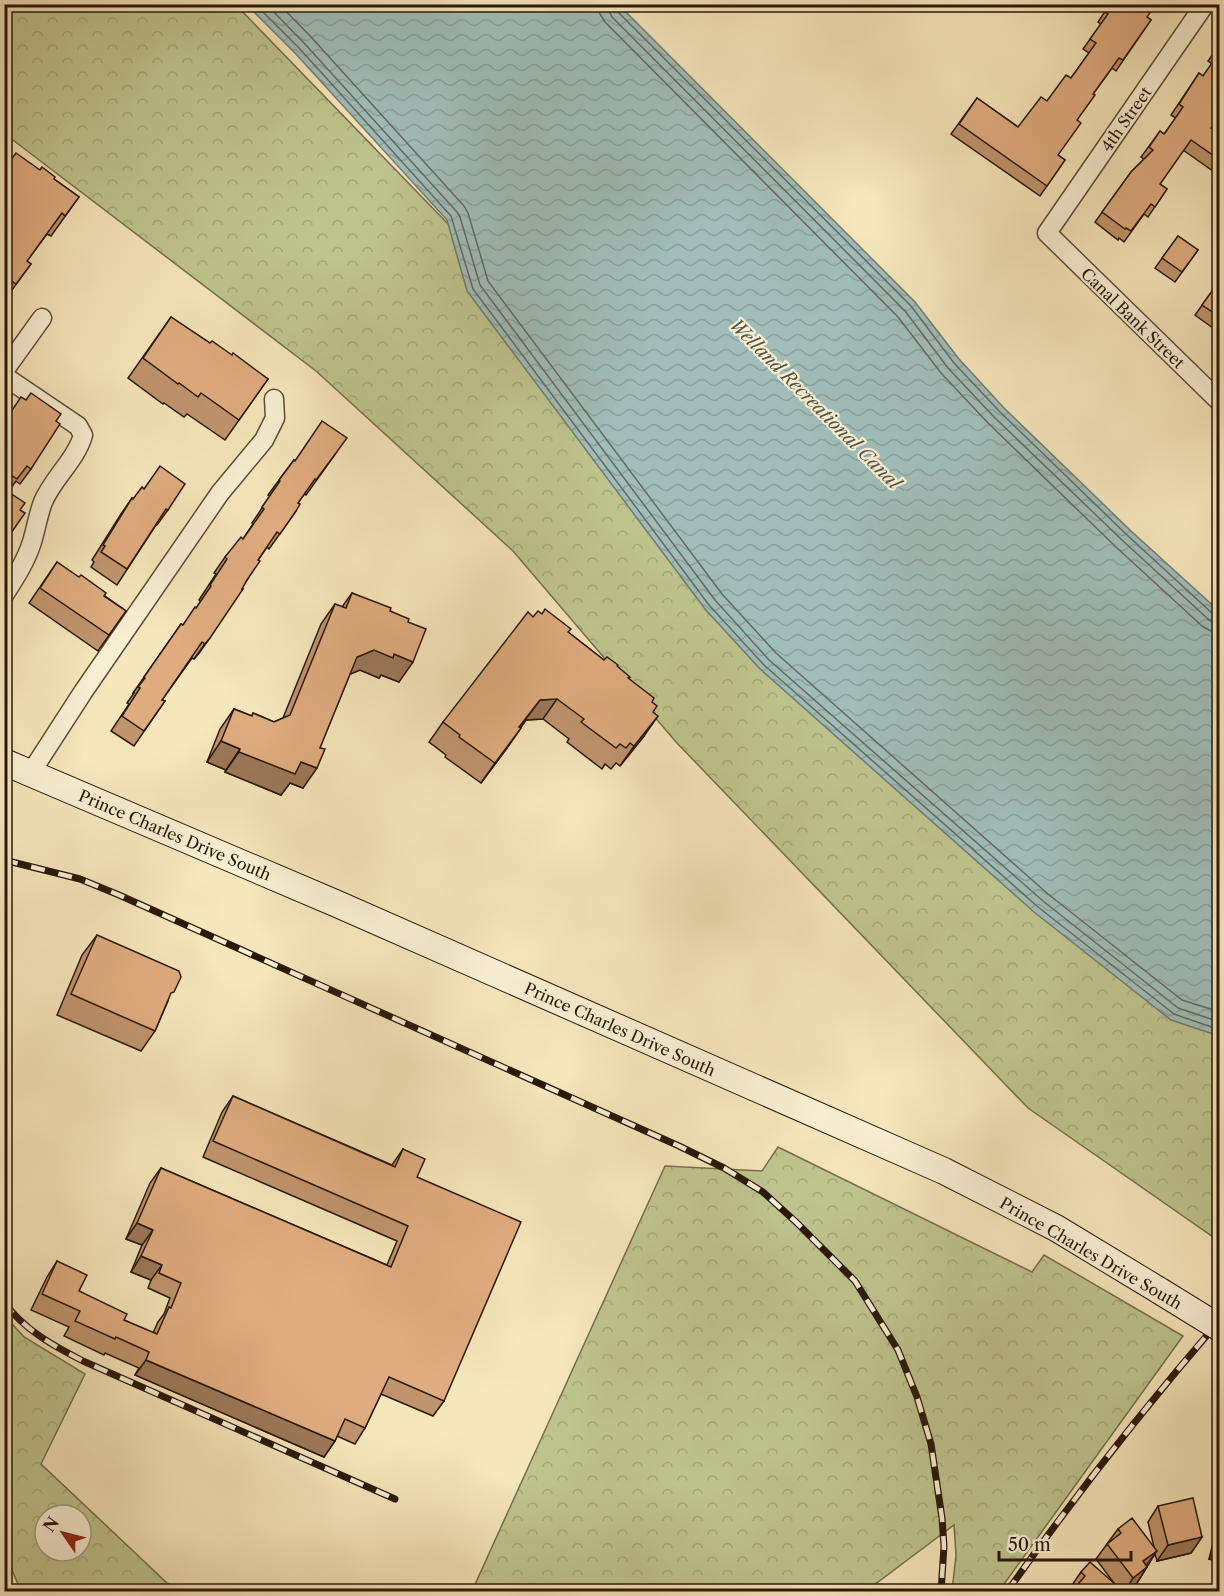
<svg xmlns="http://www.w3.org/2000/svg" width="1224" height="1596" font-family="'Libre Caslon Text',serif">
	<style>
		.forest { fill: url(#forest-crowns); stroke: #746e4c; stroke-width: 1.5; fill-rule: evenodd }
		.water { fill: url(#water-waves); stroke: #707b73; stroke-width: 1.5 }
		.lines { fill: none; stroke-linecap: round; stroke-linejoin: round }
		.shore { stroke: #646a61; stroke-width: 1.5 }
		.street-casing { stroke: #5c4c36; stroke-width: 21 }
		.secondary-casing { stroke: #291809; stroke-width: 28 }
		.street { stroke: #f9efd3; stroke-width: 18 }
		.secondary { stroke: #f9efd3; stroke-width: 26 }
		.rail-casing { stroke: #291809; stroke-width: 7 }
		.rail { stroke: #f9efd3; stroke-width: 4.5; stroke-dasharray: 14; stroke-linecap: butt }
		.secondary-bridge-casing { stroke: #291809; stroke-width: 28; stroke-linecap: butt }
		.secondary-bridge { stroke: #f9efd3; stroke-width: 26 }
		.wall { fill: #c0946d; stroke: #291809; stroke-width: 1.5 }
		.shaded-wall { fill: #9c7859; stroke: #291809; stroke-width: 1.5 }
		.building { fill: #dfac7f; stroke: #291809; stroke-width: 1.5 }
		.labels { text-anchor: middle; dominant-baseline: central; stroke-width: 4.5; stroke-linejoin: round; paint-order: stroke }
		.street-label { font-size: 16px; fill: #291809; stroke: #f9efd3 }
		.water-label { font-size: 18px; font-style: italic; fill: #535247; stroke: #f9efd3 }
	</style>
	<defs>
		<pattern id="forest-crowns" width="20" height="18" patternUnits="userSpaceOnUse" patternTransform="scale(1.5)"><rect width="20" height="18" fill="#bfc48e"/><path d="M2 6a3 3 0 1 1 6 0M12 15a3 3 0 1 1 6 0" fill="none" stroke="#a4a879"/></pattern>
		<pattern id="water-waves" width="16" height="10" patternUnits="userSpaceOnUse" patternTransform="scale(1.5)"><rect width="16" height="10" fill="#a0bdb9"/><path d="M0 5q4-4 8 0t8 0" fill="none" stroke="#8aa29e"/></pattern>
	</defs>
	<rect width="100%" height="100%" fill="#f6e6bb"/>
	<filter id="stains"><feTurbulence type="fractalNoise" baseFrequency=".00333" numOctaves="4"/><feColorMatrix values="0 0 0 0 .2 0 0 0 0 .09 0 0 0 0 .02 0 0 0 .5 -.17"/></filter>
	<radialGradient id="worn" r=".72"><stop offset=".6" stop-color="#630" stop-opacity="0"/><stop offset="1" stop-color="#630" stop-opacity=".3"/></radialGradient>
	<!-- forest -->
	<g class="forest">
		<polygon points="4,5 236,5 1219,1020 1219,1241 1028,1108 676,742 513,551 316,371 5,134"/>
		<polygon points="778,1147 1032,1272 1044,1255 1183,1336 999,1591 952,1591 956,1555 954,1525 866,1591 472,1591 665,1166 762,1171"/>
		<path d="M5,1316l19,21 61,37 -44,90 126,119 18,8h-164l-16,-37zM45,1515h36v36h-36z"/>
	</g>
	<!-- water -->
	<polygon class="water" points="247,5 619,5 915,302 959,359 1004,408 1131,531 1219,611 1219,1036 1171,1020 1034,912 760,669 705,609 467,291 447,220 295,53"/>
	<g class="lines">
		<!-- shore -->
		<g class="shore">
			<polyline points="255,4 300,49 451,216 473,289 709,605 764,665 1038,907 1174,1014 1220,1030"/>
			<polyline points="266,4 305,44 457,212 460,217 480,285 715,600 769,660 1043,901 1178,1008 1220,1022"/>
			<polyline points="279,4 312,38 464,206 468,213 488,281 722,594 776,653 1048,894 1182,1000 1220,1012"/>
			<polyline points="599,4 600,14 605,22 898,317 941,373 988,423 1116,547 1202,626 1211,631 1220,632"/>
			<polyline points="608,4 609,11 612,17 905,311 948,368 994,417 1122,540 1208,619 1213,622 1220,623"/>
			<polyline points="615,4 617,11 911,306 954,363 1000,412 1127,535 1213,614 1220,615"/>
		</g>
		<defs>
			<g id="street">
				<polyline points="1205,4 1047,233 1220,402"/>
				<polyline points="4,371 42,318"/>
				<path d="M4,376l74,50 5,9c-7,25 -30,43 -40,67 -5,13 -7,27 -11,40 -6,19 -17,36 -28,53"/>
				<polyline points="30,774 83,692 220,493 264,440 275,418 274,399"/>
			</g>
			<polyline id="secondary" points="4,762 335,903 944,1171 1056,1228 1160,1291"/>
		</defs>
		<!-- street casing -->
		<use href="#street" class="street-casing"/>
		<!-- secondary casing -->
		<use href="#secondary" class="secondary-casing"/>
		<!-- street -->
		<use href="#street" class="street"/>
		<!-- secondary -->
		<use href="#secondary" class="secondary"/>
		<defs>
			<g id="rail">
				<polyline points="4,860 80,879 119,895 679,1146 724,1168 763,1192 796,1222 855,1281 898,1350 917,1397 931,1444 942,1518 944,1546 941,1592"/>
				<path d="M4,1302c20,28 50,44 79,59l312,138"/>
				<polyline points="4,1366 8,1376"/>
				<path d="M1007,1592c66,-94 138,-185 213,-272"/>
			</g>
		</defs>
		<!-- rail casing -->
		<use href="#rail" class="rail-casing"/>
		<!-- rail -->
		<use href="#rail" class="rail"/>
		<defs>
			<polyline id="secondary-bridge" points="1160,1291 1220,1328"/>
		</defs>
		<!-- secondary-bridge casing -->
		<use href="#secondary-bridge" class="secondary-bridge-casing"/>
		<!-- secondary-bridge -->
		<use href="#secondary-bridge" class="secondary-bridge"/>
	</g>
	<!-- wall -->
	<g class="wall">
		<polygon points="1110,4 1147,17 1151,20 1116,71 1112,68 1093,94 1077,120 1058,155 1065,160 1040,196 951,134 977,98 1018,127 1047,101 1071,78 1089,53 1083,49 1101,24 1098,22"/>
		<polygon points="1220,44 1217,117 1212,128 1220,133 1220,176 1183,150 1160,184 1167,189 1148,217 1144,214 1124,242 1119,238 1118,240 1095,222 1131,172 1144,159 1141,157 1160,131 1164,134 1176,118 1171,115 1199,73 1203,76 1212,64 1208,61"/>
		<polygon points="4,169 54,179 79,197 51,236 47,234 27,261 31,264 4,301"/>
		<polygon points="1178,236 1198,250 1175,282 1155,268"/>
		<polygon points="1215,287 1220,290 1220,318 1213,328 1195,315"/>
		<polygon points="171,317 210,343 268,379 225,440 187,414 184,417 164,403 163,404 128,378"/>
		<polygon points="4,421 56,421 31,469 20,484 16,481 8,492 20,510 4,543"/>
		<polygon points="336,453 306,495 304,494 298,503 296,511 269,549 267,547 258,560 247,580 199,653 194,659 192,658 162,700 165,701 134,746 111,731 129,704 127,703 134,693 133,693 181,624 183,625 201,602 199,600 216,574 214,573 225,557 243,539 253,524 252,523 270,496 268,495 294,460 295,461"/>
		<polygon points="132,498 168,510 157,525 156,525 117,585 91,567 94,562 92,560 121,514"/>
		<polygon points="57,562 126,611 98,651 29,603"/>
		<polygon points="352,593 390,611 408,622 399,682 381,675 379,678 360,670 350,674 303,788 290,783 281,795 225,772 226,770 207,762 220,729 234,709 252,716 253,713 274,722 283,718 321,624 335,604 342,607"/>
		<polygon points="568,632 604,660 617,666 652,702 653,712 644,736 620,766 616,763 611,769 605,764 602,769 567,742 569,739 543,719 526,720 507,748 481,783 445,757 446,755 429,742 443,722"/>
		<polygon points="97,935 168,1001 155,1031 141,1051 57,1015 82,955"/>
		<polygon points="233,1096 392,1165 403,1149 417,1177 444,1401 433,1416 381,1394 365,1428 355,1444 337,1436 335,1441 324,1457 135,1375 139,1368 105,1353 104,1355 64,1336 69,1327 31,1310 47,1277 57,1261 79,1291 124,1320 153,1333 158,1322 164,1314 170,1298 148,1288 151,1280 131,1272 142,1245 126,1239 150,1183 161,1168 387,1265 397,1241 203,1157 222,1112"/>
		<polygon points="1158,1506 1202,1537 1191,1553 1157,1561 1155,1554 1137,1583 1125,1592 1072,1592 1073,1590 1070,1588 1081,1572 1114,1583 1096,1559 1118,1529 1154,1547 1148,1522"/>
		<polygon points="1220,1515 1220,1562 1209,1559"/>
	</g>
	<!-- shaded-wall -->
	<g class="shaded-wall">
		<polygon points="210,638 199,653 194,659 205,644"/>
		<polygon points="374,650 394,654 413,662 399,682 381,675 379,678 360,670 343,677 357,657"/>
		<polygon points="557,699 543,719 526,720 505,747 540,700"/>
		<polygon points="658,716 644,736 620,766 634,746"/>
		<polygon points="521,728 507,748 481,783 495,763"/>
		<polygon points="221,741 240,749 226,770 207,762"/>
		<polygon points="239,752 301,762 317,768 303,788 290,783 281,795 225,772"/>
		<polygon points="137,1223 153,1230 142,1245 126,1239"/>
		<polygon points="141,1256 162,1265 151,1280 131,1272"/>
		<polygon points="146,1360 335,1441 324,1457 135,1375"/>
		<polygon points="1202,1537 1191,1553 1157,1561 1168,1545"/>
		<polygon points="1216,1549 1220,1550 1220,1562 1209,1559"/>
		<polygon points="1157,1551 1146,1566 1143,1561"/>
		<polygon points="1147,1567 1137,1583 1124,1592 1133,1578"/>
	</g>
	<!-- building -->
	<g class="building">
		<polygon points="1110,4 1156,4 1147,17 1151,20 1123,60 1119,58 1093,94 1095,95 1077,120 1081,123 1058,155 1065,160 1047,186 959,124 977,98 1018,127 1041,97 1047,101 1066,75 1071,78 1096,43 1090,39 1108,14 1105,12"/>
		<polygon points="1220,44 1220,112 1217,117 1219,118 1211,128 1220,133 1220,160 1191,140 1160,184 1167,189 1155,207 1151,204 1131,231 1126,228 1125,229 1102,212 1131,172 1153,150 1149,147 1160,131 1164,134 1165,133 1183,107 1179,104 1199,73 1203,76 1219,53 1215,50"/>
		<polygon points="16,153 40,170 42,167 55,177 54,179 79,197 65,216 62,213 27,261 31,264 16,284 4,276 4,179 7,176 4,175 4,169"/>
		<polygon points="1178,236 1198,250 1182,272 1162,258"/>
		<polygon points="1215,287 1220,290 1220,317 1202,305"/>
		<polygon points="171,317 210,343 212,341 232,355 233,353 268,379 239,420 201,393 198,397 179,383 178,384 143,358"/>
		<polygon points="31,393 61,414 56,421 60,424 31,469 27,466 17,479 4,470 4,422 21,397 26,400"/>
		<polygon points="322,421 347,438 316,480 315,479 298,503 300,504 296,511 280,534 277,532 258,560 260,561 247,580 242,589 243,589 210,638 205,644 202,642 162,700 165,701 144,731 122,716 140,688 138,687 145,678 144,677 181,624 183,625 195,607 196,608 211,586 210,585 227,559 225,557 241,537 243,539 264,509 262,507 280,481 279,480 294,460 295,461"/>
		<polygon points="160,466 185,484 168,510 166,509 127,569 101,552 105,546 103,545 132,498 133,499 142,487 144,489"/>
		<polygon points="4,489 25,503 20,510 25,513 4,543"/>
		<polygon points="57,562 79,577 81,575 106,593 104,596 126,611 109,635 40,588"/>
		<polygon points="352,593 391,608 390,611 409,619 408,622 426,629 413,662 394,654 393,658 374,650 357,657 320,748 325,749 317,768 301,762 295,774 239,752 240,749 221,741 234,709 252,716 253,713 274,722 290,715 335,604 346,608"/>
		<polygon points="545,609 571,629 568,632 604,660 607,657 618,665 617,666 630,677 628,678 654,698 652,702 657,706 653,712 658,716 634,746 630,743 626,748 620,744 616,748 581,722 584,719 557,699 540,700 519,727 521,728 495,763 459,737 460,735 443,722 528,612 533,617 538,611 542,614"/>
		<polygon points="97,935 179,971 181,977 174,992 171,993 155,1031 71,994"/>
		<polygon points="233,1096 395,1167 403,1149 425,1159 417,1177 521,1222 444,1401 389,1377 365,1428 345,1419 335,1441 146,1360 149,1352 116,1337 115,1339 75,1321 80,1311 42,1294 57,1261 87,1275 79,1291 127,1314 124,1320 157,1334 169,1307 171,1308 181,1283 159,1273 162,1265 141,1256 153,1230 137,1223 161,1168 391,1267 408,1226 213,1141"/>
		<polygon points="1193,1498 1202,1537 1168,1545 1158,1506"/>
		<polygon points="1132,1518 1157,1551 1143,1561 1147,1567 1133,1578 1107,1544 1121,1533 1118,1529"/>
		<polygon points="1220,1533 1220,1550 1216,1549"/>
		<polygon points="1090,1562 1124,1592 1075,1592 1073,1590 1085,1576 1081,1572"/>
	</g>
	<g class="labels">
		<!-- street labels -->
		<g class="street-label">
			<text transform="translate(1126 119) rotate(-55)">4th Street</text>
			<text transform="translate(1133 318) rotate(44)">Canal Bank Street</text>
			<text transform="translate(175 835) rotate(23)">Prince Charles Drive South</text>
			<text transform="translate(620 1029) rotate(24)">Prince Charles Drive South</text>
			<text transform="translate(1091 1253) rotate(30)">Prince Charles Drive South</text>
		</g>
		<!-- water labels -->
		<g class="water-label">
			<text transform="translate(815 404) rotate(45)">Welland Recreational Canal</text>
		</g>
	</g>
	<!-- margin -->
	<rect width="1224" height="1596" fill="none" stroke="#f6e6bb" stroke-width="24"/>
	<rect x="6" y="6" width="1212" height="1584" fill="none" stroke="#291809" stroke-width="3"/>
	<rect x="12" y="12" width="1200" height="1572" fill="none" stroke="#291809" stroke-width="1.5"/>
	<!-- north arrow -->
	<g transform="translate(63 1533) rotate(305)"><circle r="28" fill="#f9efd3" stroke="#a69982" stroke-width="1.5"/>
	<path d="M0-4.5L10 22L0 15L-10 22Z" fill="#8f2418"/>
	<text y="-9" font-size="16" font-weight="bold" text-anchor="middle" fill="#291809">N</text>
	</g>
	<!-- scale -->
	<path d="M999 1551v9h132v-9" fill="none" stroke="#291809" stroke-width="3"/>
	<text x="1008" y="1551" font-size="18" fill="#291809" stroke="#f9efd3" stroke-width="4.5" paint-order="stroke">50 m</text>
	<rect width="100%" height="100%" filter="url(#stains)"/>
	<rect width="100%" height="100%" fill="url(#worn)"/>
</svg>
